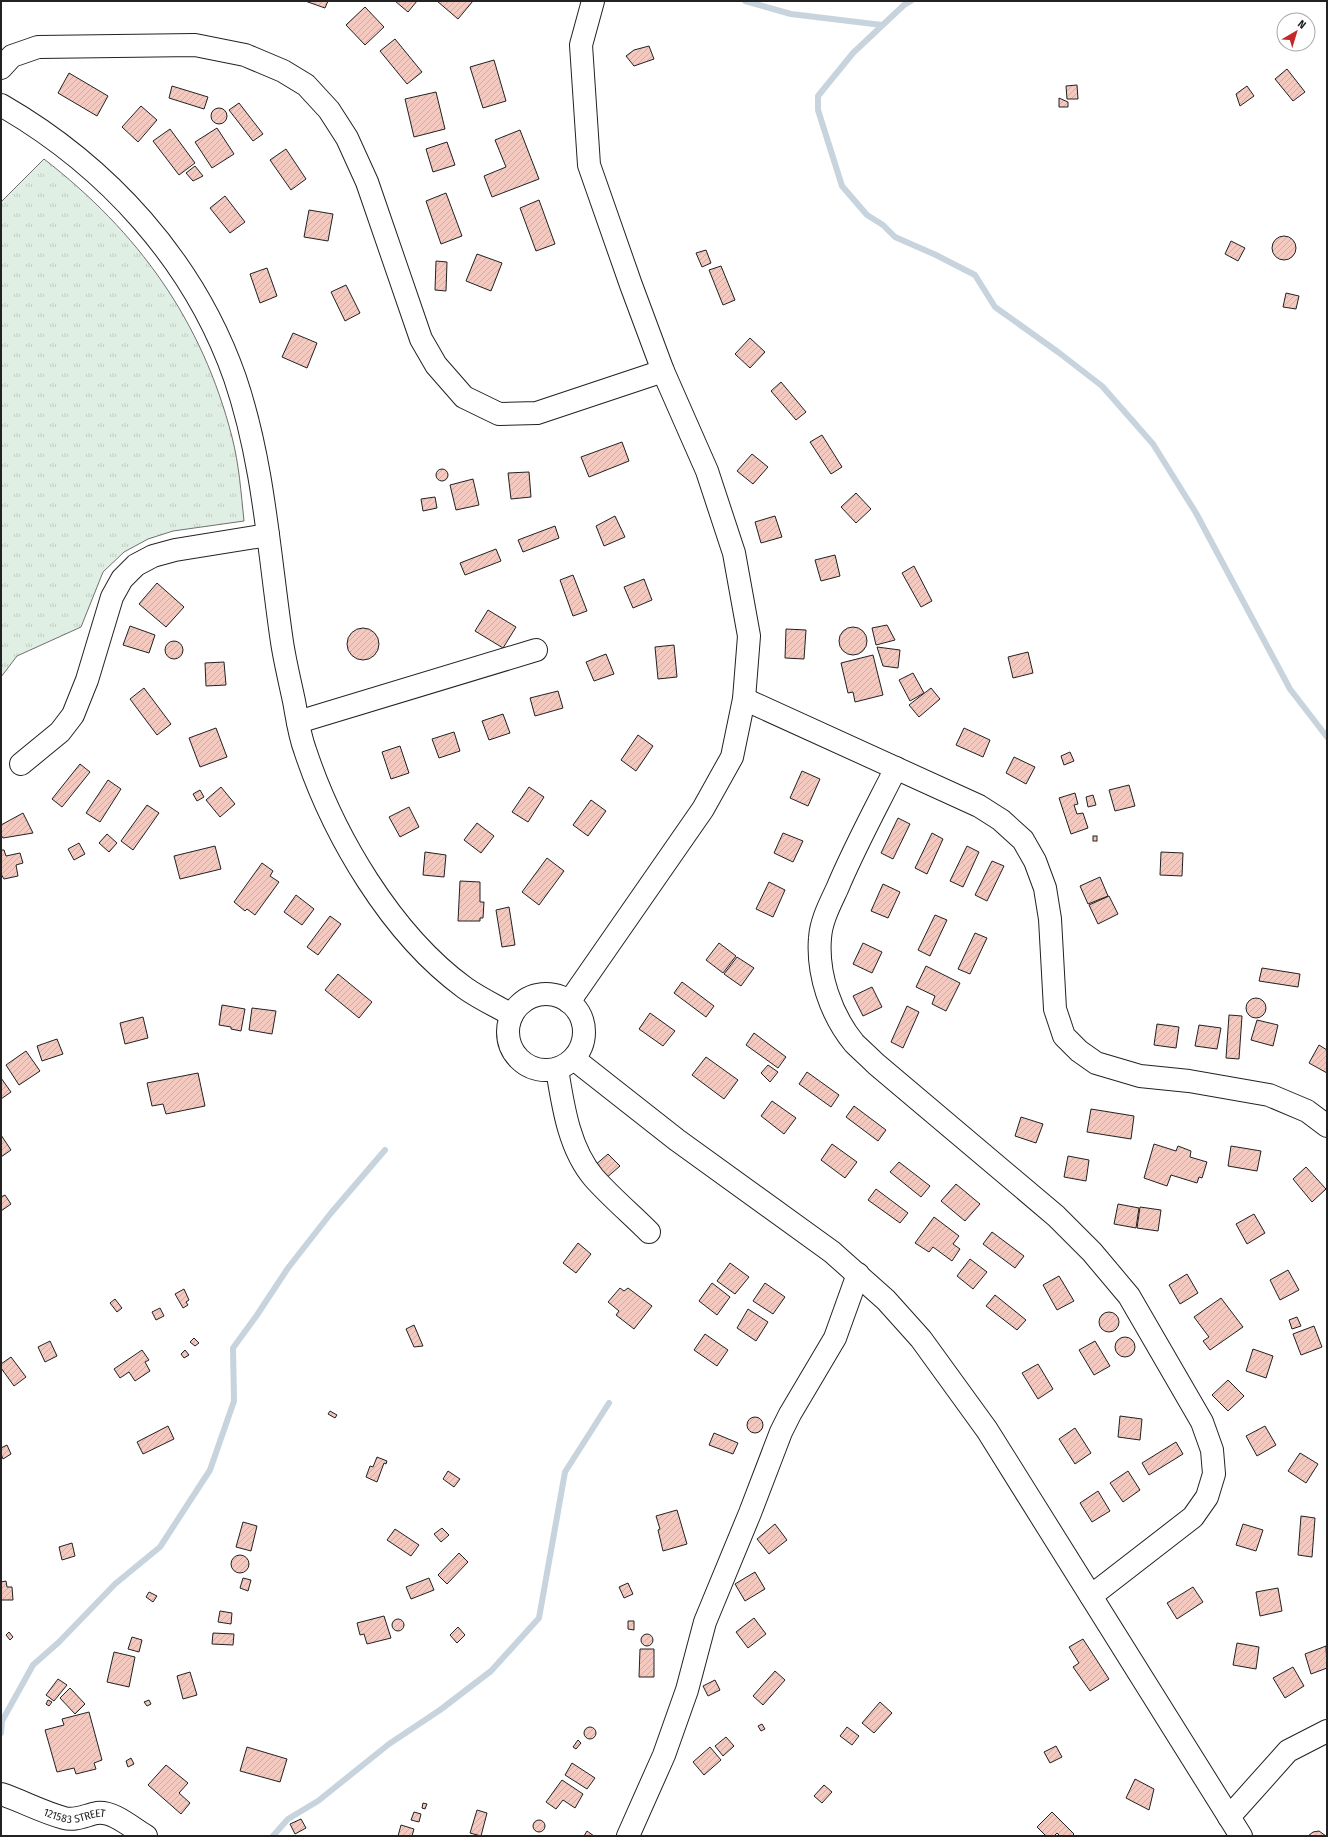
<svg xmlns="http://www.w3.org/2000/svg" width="1328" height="1837" font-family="'Fira Sans Condensed',sans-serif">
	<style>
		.grass { fill: url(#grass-tufts); stroke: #6f6f6f }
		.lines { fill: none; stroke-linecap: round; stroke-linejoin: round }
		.stream { stroke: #c7d3dd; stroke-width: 6 }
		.building { fill: url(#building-hatch); stroke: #222 }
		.minor-casing { stroke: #222; stroke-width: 24 }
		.minor { stroke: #fff; stroke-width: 22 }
		.labels { text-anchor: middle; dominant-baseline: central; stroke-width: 3; stroke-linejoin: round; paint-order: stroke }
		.street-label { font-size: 11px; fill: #222; stroke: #fff }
	</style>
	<defs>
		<pattern id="grass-tufts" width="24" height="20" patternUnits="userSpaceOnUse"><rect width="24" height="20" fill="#e0efe3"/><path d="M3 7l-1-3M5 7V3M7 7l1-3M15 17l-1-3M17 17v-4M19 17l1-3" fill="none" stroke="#c0cdc2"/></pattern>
		<pattern id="building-hatch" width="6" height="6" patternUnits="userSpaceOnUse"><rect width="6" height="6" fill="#f3c9c0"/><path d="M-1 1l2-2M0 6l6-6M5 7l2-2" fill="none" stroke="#d0aca5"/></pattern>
	</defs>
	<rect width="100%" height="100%" fill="#fff"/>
	<!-- grass -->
	<path class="grass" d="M44,159c94,73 158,161 188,278 7,27 9,55 12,84l-71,10 -25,8 -24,13 -21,20 -22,55 -64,29 -16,21v-475z"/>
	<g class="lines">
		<!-- stream -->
		<g class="stream">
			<polyline points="745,1 791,14 882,25"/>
			<polyline points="911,1 904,5 853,53 818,96 818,110 842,186 867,215 883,225 895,237 936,255 975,275 995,307 1058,352 1102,386 1153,444 1196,513 1290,689 1327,737"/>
			<polyline points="1,1733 2,1721 33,1665 59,1642 115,1584 160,1547 210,1470 234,1401 233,1348 257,1315 288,1268 331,1213 385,1150"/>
			<polyline points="273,1836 288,1819 318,1801 389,1744 440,1710 491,1671 539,1618 565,1472 609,1403"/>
		</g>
	</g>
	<!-- building -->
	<g class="building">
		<polygon points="305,1 328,1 325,8"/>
		<polygon points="395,1 417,1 408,12"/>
		<polygon points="437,1 473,1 458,19"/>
		<polygon points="365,7 384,27 365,45 346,25"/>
		<polygon points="395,39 422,72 407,84 380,51"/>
		<polygon points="649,46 654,59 634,66 626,56 634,50"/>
		<polygon points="494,60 506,101 483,108 470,67"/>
		<polygon points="1287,69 1305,92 1293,101 1275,79"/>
		<polygon points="69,73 108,96 97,116 58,93"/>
		<polygon points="1077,85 1078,99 1067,99 1066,86"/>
		<polygon points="172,86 208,97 204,109 169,98"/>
		<polygon points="1247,86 1254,96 1240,106 1236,94"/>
		<polygon points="436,92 445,129 414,137 405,99"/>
		<polygon points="1059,98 1068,102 1068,107 1059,107"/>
		<polygon points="239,103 263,134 253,141 229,110"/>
		<polygon points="141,106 157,120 138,142 122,127"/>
		<circle cx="219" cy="116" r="8"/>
		<polygon points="217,128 234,154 212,168 195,142"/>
		<polygon points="170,129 195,163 179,175 153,141"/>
		<polygon points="520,130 539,179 492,197 484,176 506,167 495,140"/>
		<polygon points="447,142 455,165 433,172 426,149"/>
		<polygon points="286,149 306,179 291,190 270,160"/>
		<polygon points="195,166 203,176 193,181 186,173"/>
		<polygon points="446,193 462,236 441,244 426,201"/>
		<polygon points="225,196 245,222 230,233 210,208"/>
		<polygon points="539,200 555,244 536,251 520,208"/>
		<polygon points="309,210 333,214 328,241 304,237"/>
		<circle cx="1284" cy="248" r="12"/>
		<polygon points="1231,241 1245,248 1238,261 1225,254"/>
		<polygon points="706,250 711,263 702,267 696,253"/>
		<polygon points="477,254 502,263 491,291 466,281"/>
		<polygon points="436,261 447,262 446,291 435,290"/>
		<polygon points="721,266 735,300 723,305 709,270"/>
		<polygon points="267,268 277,296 260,303 250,274"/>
		<polygon points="346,285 360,313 345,321 331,292"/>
		<polygon points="1286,293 1299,296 1296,309 1283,307"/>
		<polygon points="293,333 317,343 307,368 282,357"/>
		<polygon points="750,338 765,352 750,368 735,354"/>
		<polygon points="781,382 806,412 796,420 771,391"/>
		<polygon points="822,435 842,467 831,474 810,442"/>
		<polygon points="622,442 629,461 589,477 581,457"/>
		<polygon points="752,454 768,467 753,484 737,471"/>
		<circle cx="442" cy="475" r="6"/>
		<polygon points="529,472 531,497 511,499 508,473"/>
		<polygon points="473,479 479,505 456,510 450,485"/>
		<polygon points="856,493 871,509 856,523 841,507"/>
		<polygon points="435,497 437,508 423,511 421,499"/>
		<polygon points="615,516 625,537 604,546 596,526"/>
		<polygon points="775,516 782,537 761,543 755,522"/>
		<polygon points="555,526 559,538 523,552 518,540"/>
		<polygon points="496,549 501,561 465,575 460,563"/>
		<polygon points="835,555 840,576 821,581 815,560"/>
		<polygon points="914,566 932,601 921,607 902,573"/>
		<polygon points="573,575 587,611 573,616 560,580"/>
		<polygon points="644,579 652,600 633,608 624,587"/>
		<polygon points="157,583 184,607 166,627 139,604"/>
		<polygon points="488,610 516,627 503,648 475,631"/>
		<polygon points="887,625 895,640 876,645 872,628"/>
		<polygon points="130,626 155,635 149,653 123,645"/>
		<circle cx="853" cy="641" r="14"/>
		<circle cx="363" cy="644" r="16"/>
		<polygon points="786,629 806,630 804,659 785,658"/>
		<circle cx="174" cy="650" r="9"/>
		<polygon points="674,645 677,677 658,679 655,647"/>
		<polygon points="877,647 900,650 898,668 883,666"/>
		<polygon points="1028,652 1033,673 1013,678 1008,657"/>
		<polygon points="606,654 614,674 594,681 586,662"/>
		<polygon points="873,655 883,695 855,702 853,692 848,693 841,663"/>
		<polygon points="224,662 226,685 206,686 205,663"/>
		<polygon points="913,673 924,693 910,701 899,680"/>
		<polygon points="144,688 171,724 157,735 130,699"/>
		<polygon points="931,688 940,699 919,717 909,705"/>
		<polygon points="558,691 563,708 535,716 530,698"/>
		<polygon points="503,714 510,733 489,740 482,721"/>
		<polygon points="216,728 227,757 200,767 189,738"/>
		<polygon points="964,728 990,740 983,757 956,745"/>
		<polygon points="454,732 460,751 439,758 432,739"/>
		<polygon points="638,735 653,746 636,771 621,760"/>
		<polygon points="400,746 409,773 391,779 382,752"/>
		<polygon points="1070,752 1074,761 1064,765 1061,756"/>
		<polygon points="1014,757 1035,767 1026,784 1006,773"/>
		<polygon points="80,764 90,772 62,807 52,799"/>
		<polygon points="802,771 820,779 808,806 790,798"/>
		<polygon points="108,780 121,789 100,822 86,813"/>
		<polygon points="1129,785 1135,806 1115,811 1109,790"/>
		<polygon points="221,787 235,804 220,817 206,800"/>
		<polygon points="529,787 544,797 528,822 512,812"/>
		<polygon points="200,790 204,797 197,801 193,794"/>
		<polygon points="1075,793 1078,804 1074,805 1077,814 1083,813 1088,828 1071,834 1059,798"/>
		<polygon points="1093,795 1096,805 1088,807 1086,797"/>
		<polygon points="591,800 606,811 588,836 573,825"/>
		<polygon points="147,805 159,813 133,850 121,841"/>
		<polygon points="409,807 419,827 400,837 389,817"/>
		<polygon points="23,813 33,833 3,838 1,835 1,825"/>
		<polygon points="898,818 910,824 893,859 881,853"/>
		<polygon points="477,823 494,836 481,853 464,840"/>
		<polygon points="783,833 803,841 793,862 774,853"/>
		<polygon points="932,833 943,839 927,874 915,868"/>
		<polygon points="107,834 117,843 109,852 99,843"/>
		<rect x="1093" y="836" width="4" height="5"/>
		<polygon points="79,843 85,854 74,860 68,849"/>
		<polygon points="215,846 221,869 180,879 174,856"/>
		<polygon points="967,846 979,852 963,887 950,881"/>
		<polygon points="1,850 4,850 6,856 20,853 23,863 16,865 18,876 4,879 1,874"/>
		<polygon points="425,852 446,855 444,877 423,875"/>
		<polygon points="1161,852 1183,853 1182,876 1160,875"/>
		<polygon points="547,858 564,871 539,905 522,892"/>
		<polygon points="992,861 1004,866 987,901 975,895"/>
		<polygon points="262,863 273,871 270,876 279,882 255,915 247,909 245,911 234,902"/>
		<polygon points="1100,877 1108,896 1088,904 1080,886"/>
		<polygon points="460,881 480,882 480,902 484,902 483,918 480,918 480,921 458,921"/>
		<polygon points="769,882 785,890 773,917 756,909"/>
		<polygon points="883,884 900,892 888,918 871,911"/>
		<polygon points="296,895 314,909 302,925 284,912"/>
		<polygon points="1109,896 1118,914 1098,924 1089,905"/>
		<polygon points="509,907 515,945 502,947 496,910"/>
		<polygon points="935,915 947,920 930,956 918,950"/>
		<polygon points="330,916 341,924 318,955 307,947"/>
		<polygon points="975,933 987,938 970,974 958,969"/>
		<polygon points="719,943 736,956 723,973 706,960"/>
		<polygon points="863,943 882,952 872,973 853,964"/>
		<polygon points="737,957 754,968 741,986 724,974"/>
		<polygon points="926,966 960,983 946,1011 932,1004 935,996 916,987"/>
		<polygon points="1262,968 1300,974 1298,987 1259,981"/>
		<polygon points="338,974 372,1002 359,1018 325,990"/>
		<polygon points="682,982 714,1006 706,1017 674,993"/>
		<polygon points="872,987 882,1007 863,1016 853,996"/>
		<circle cx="1256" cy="1008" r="10"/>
		<polygon points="222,1005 245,1009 241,1031 231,1029 231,1027 219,1025"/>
		<polygon points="907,1006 919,1012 903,1048 891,1042"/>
		<polygon points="252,1008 276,1011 272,1034 249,1030"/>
		<polygon points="650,1013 675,1031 663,1046 639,1029"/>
		<polygon points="1229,1015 1242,1016 1239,1059 1226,1058"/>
		<polygon points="143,1017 148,1038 125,1044 120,1023"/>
		<polygon points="1257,1020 1278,1025 1273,1046 1251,1040"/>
		<polygon points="1157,1024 1179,1027 1176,1048 1154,1045"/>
		<polygon points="1199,1025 1221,1028 1217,1049 1195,1046"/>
		<polygon points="754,1033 786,1057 778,1068 746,1045"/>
		<polygon points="57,1039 63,1054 42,1061 37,1046"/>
		<polygon points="1319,1045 1327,1050 1327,1073 1309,1063"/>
		<polygon points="26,1051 40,1071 19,1085 6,1065"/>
		<polygon points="706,1057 738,1080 724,1099 692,1075"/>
		<polygon points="768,1065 778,1072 770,1082 761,1073"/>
		<polygon points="807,1072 839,1095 831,1107 799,1084"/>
		<polygon points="198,1073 205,1106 166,1114 163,1104 152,1106 147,1083"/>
		<polygon points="1,1078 11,1092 1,1099"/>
		<polygon points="772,1101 796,1118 784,1134 761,1116"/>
		<polygon points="854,1106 886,1130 878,1141 846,1117"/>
		<polygon points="1091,1109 1134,1116 1131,1139 1087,1132"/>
		<polygon points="1021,1117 1043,1124 1036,1143 1015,1136"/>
		<polygon points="1,1135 11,1150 1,1157"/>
		<polygon points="832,1144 857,1162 845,1178 821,1160"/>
		<polygon points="1154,1144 1176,1151 1178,1146 1191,1151 1190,1157 1207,1162 1202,1178 1199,1177 1197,1183 1171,1175 1167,1186 1144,1178"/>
		<polygon points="1231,1146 1261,1151 1257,1171 1228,1166"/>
		<polygon points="608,1154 620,1166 605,1179 594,1166"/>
		<polygon points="1068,1156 1089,1160 1086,1181 1064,1177"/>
		<polygon points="899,1162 930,1186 921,1197 890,1172"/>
		<polygon points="1306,1167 1326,1189 1312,1202 1293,1179"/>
		<polygon points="956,1184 980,1204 965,1221 941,1201"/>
		<polygon points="876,1189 908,1213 900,1223 868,1200"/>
		<polygon points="5,1195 11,1204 1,1211 1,1197"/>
		<polygon points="1118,1204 1139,1208 1136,1228 1114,1224"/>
		<polygon points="1140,1207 1161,1210 1158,1231 1137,1228"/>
		<polygon points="1254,1214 1265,1233 1247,1244 1236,1224"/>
		<polygon points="934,1217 959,1236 953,1244 960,1249 952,1261 933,1247 929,1252 915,1243"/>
		<polygon points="992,1232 1024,1256 1015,1268 983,1244"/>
		<polygon points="578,1243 591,1254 576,1273 563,1263"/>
		<polygon points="970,1259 987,1272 973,1289 957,1276"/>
		<polygon points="730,1263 749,1277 735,1294 717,1281"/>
		<polygon points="1288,1270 1299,1290 1280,1300 1270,1280"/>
		<polygon points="1187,1274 1198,1293 1180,1304 1169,1285"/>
		<polygon points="1059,1276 1074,1301 1057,1310 1043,1285"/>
		<polygon points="712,1283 730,1297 717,1315 699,1301"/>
		<polygon points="765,1283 785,1297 773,1314 753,1301"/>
		<polygon points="620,1288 624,1291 628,1288 652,1306 634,1329 616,1315 619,1311 608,1302"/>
		<polygon points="184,1289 189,1300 186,1302 188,1305 183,1308 175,1294"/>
		<polygon points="995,1295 1026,1320 1017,1330 986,1306"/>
		<polygon points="1221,1298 1243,1327 1210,1350 1203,1341 1209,1337 1194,1317"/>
		<polygon points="115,1299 122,1308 117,1312 110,1303"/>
		<polygon points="160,1308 164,1316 156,1320 152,1312"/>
		<polygon points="748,1309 768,1322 756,1341 737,1328"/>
		<circle cx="1109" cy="1322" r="10"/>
		<polygon points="1297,1317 1301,1326 1292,1329 1289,1320"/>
		<polygon points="414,1325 423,1346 414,1347 406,1329"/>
		<polygon points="1314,1326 1322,1347 1301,1355 1293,1334"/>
		<polygon points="705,1334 728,1350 717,1366 694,1350"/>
		<circle cx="1125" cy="1347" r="10"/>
		<polygon points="194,1338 199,1343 195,1346 190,1342"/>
		<polygon points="50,1341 57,1356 45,1362 38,1347"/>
		<polygon points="1095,1341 1110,1366 1094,1375 1079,1350"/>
		<polygon points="1253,1349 1273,1356 1266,1378 1246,1371"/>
		<polygon points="142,1350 149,1360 145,1362 150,1371 135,1381 129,1372 120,1378 114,1369"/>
		<polygon points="185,1350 189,1355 184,1358 181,1354"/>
		<polygon points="11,1357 26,1377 14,1386 1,1368 1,1364"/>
		<polygon points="1038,1364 1053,1389 1038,1399 1022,1373"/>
		<polygon points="1228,1380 1244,1396 1228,1411 1212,1395"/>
		<polygon points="330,1411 337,1415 335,1418 328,1414"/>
		<polygon points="1120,1416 1142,1419 1140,1440 1118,1437"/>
		<circle cx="755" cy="1425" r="8"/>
		<polygon points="168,1426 174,1439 143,1454 137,1442"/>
		<polygon points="1265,1426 1276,1445 1257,1456 1246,1436"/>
		<polygon points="1075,1428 1091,1453 1075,1464 1059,1439"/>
		<polygon points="714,1433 738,1443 733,1454 709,1445"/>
		<polygon points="1176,1442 1183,1454 1149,1475 1142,1463"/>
		<polygon points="7,1445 11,1454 3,1459 1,1454 1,1448"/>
		<polygon points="1300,1453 1318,1464 1306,1483 1288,1471"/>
		<polygon points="377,1457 387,1461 386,1464 384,1463 377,1482 366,1477 370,1466 373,1467"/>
		<polygon points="448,1471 460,1479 454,1487 443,1479"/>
		<polygon points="1128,1471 1140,1490 1123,1502 1110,1483"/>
		<polygon points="1098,1491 1110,1511 1092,1522 1080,1503"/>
		<polygon points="677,1510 687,1544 663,1551 658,1530 660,1529 656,1516"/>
		<polygon points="1301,1516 1315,1518 1312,1557 1298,1555"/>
		<polygon points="243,1522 257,1526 251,1551 236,1547"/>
		<polygon points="775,1524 787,1540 769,1554 757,1539"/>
		<polygon points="1243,1524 1263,1530 1256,1551 1236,1545"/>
		<polygon points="442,1528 449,1535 441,1542 434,1534"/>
		<polygon points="395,1529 419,1545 411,1556 387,1540"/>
		<polygon points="72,1543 75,1556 62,1560 59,1547"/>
		<polygon points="459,1553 468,1562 447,1584 438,1575"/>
		<circle cx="240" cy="1564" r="9"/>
		<polygon points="755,1572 765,1589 745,1601 735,1584"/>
		<polygon points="243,1578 251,1580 248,1591 240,1588"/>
		<polygon points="429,1578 434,1590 411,1599 406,1587"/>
		<polygon points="6,1581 7,1587 12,1587 13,1600 1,1600 1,1582"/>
		<polygon points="628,1583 633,1594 624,1598 619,1587"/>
		<polygon points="1193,1587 1203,1602 1177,1619 1167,1603"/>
		<polygon points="1278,1588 1282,1611 1260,1616 1256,1592"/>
		<polygon points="149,1592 157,1596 153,1602 146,1597"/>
		<polygon points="220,1611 232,1613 231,1624 218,1622"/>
		<polygon points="384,1616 391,1638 367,1644 364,1634 360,1635 357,1623"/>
		<polygon points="754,1618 766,1634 748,1648 736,1632"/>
		<circle cx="398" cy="1625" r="6"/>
		<polygon points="628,1621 634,1621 634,1630 628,1629"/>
		<polygon points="458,1627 465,1635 457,1643 450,1635"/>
		<polygon points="9,1632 13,1637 10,1640 6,1635"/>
		<polygon points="213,1633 234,1634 233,1645 212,1644"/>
		<circle cx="647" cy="1640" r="6"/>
		<polygon points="132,1637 142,1640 139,1652 128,1649"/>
		<polygon points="1083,1639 1109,1679 1090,1691 1073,1667 1079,1663 1069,1647"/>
		<polygon points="1237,1643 1259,1647 1256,1669 1233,1665"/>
		<polygon points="1326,1646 1327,1668 1311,1674 1305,1654"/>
		<polygon points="640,1649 654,1649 654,1677 639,1677"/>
		<polygon points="114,1652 135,1657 129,1687 107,1682"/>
		<polygon points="1293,1667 1304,1686 1285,1698 1273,1678"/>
		<polygon points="775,1671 785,1680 763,1705 753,1696"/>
		<polygon points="190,1672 197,1695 183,1699 177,1676"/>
		<polygon points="58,1679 67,1685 54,1701 46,1695"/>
		<polygon points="715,1680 720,1690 708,1696 703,1686"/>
		<polygon points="70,1688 85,1704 75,1714 60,1698"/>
		<polygon points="48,1700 52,1702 49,1706 46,1704"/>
		<polygon points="149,1700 151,1704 147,1706 144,1702"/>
		<polygon points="880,1702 892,1713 874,1733 862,1723"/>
		<polygon points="89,1712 102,1760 94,1763 96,1769 76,1774 74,1768 57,1772 45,1730 64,1725 62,1719"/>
		<polygon points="762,1724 765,1729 761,1731 758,1726"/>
		<polygon points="847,1727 859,1736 852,1745 840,1736"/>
		<circle cx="590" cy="1733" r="6"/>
		<polygon points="726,1737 734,1746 723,1756 715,1746"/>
		<polygon points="578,1740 581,1743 576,1749 573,1747"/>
		<polygon points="1056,1746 1062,1757 1050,1763 1044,1752"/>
		<polygon points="247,1747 287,1759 280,1782 240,1771"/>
		<polygon points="710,1747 721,1760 704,1775 693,1762"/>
		<polygon points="131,1758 134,1764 128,1767 126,1761"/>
		<polygon points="572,1763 595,1778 587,1789 565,1775"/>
		<polygon points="166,1765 188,1783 179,1793 190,1803 181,1814 148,1785"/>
		<polygon points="1135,1779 1154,1789 1149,1810 1126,1798"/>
		<polygon points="562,1780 583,1794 575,1808 563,1800 556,1809 546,1802"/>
		<polygon points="824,1785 832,1792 822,1803 814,1796"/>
		<polygon points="423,1803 427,1804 425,1809 422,1808"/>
		<polygon points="477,1810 487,1813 481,1836 470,1833"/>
		<polygon points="414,1812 421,1814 419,1822 411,1820"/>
		<polygon points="1052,1812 1074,1834 1072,1836 1060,1836 1057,1833 1054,1836 1046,1836 1037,1827"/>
		<polygon points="301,1819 306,1828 295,1834 290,1824"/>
		<circle cx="539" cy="1826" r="6"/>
		<polygon points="401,1825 414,1829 412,1836 398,1836"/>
		<polygon points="587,1831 594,1836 584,1836"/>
		<polygon points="1319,1831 1326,1836 1308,1836 1313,1832"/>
	</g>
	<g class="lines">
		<defs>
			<g id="minor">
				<polyline points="1,68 12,56 38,47 195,45 245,55 283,71 306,85 329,110 347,138 367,182 421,339 436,365 464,397 499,414 537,413 663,371"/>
				<path d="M1,105c106,61 193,156 234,273 29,85 34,176 47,264 3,20 8,40 12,59 3,16 5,33 11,49 28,85 86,184 160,238 14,10 31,18 47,27"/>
				<polyline points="744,699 979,806 1001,820 1023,840 1035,861 1045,888 1050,919 1055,1009 1064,1036 1079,1051 1096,1063 1140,1076 1189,1081 1269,1095 1307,1111 1327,1126"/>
				<polyline points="298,722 536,650"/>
				<polyline points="21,764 60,732 73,715 87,680 112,597 122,579 136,565 153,556 175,550 268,535"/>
				<path d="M896,768c-20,40 -42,80 -59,121 -7,15 -16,32 -17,49 -3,36 11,77 34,105 7,7 15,14 22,21l180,152 36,36 37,44 73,126 10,28 2,24 -7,23 -14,20 -102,79"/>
				<circle cx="546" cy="1032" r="38"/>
				<polyline points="569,1002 703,809 732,757 744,699 749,636 734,553 707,471 663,371 631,285 589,165 581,45 593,1"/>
				<polyline points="574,1059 677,1140 832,1252 886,1300 921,1339 987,1430 1241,1836"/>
				<path d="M557,1069c6,37 12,80 37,109 17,19 37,36 55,54"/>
				<path id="s1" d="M1,1794c21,7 41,18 63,24 12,3 22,-3 33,-5 17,-2 35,15 49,23"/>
				<polyline points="1229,1817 1288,1751 1327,1731"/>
				<polyline points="628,1836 664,1755 687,1690 705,1622 750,1513 781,1432 790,1414 835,1338 858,1274"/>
			</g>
		</defs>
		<!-- minor casing -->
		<use href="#minor" class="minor-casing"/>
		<!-- minor -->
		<use href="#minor" class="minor"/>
	</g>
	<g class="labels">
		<!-- street labels -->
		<g class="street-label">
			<text stroke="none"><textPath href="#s1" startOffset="78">121583 STREET</textPath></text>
		</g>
	</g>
	<!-- border -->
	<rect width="1328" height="1837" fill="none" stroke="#222222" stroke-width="4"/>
	<!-- north arrow -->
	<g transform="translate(1296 32) rotate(38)"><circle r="19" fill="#ffffff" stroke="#a7a7a7"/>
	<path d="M0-3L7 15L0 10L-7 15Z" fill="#c62828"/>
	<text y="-6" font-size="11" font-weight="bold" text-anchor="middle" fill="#222222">N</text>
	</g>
</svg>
